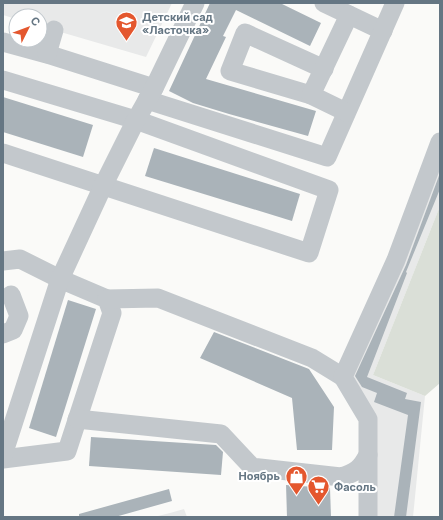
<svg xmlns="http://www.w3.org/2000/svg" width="443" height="520" font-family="Inter,sans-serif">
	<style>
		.built { fill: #e8e9e9 }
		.green { fill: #dadfd7 }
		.building { fill: #aab3b9 }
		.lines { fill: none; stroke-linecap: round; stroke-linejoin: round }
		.minor { stroke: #c3c8cc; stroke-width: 19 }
		.labels { text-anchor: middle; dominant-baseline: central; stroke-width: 4; stroke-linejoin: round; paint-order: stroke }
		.poi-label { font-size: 11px; font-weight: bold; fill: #657683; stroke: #fff; text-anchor: start }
	</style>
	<rect width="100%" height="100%" fill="#fafaf8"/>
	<!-- built -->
	<g class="built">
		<polygon points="3,3 172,3 146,57 40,26 40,16 16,16 16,19 3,15"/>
		<polygon points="440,142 440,206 373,375 425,396 413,517 368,517 368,419 343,377"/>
		<polygon points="184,509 187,517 154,517 170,513"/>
	</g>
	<!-- green -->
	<polygon class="green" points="440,206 440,383 425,396 373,375"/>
	<!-- building -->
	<g class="building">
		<polygon points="210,3 280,3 321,23 310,46 236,10 223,36 226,37 206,79 316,111 308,136 229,114 193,103 169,91"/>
		<polygon points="3,97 93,125 83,157 3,132"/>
		<polygon points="154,148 300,194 292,221 145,176"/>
		<polygon points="440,173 440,189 406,272 407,273 367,377 407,393 405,399 421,402 406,517 394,517 408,415 374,402 377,393 362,387 355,376 406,265"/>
		<polygon points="68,300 96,309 56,437 29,428"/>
		<polygon points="214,332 309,369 334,407 332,450 297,450 292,398 200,358"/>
		<polygon points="91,437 216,445 223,452 221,475 89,466"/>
		<polygon points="286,485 330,488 331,517 287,517"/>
		<polygon points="169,489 172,501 115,517 79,517 79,514"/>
	</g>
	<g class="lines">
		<!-- minor -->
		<g class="minor">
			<polyline points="324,3 383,31"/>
			<polyline points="3,42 47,54 154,88"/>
			<polyline points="47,54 54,30"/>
			<polyline points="3,80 136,120 329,190 309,253 3,153"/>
			<polyline points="311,95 230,71 245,33 324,69"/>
			<polyline points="147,100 327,157 395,3"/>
			<polyline points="346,112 311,95 349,15"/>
			<polyline points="3,261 20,259 60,279 107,299 112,313 67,451 3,459"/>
			<polyline points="107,299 158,298 312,358 343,377"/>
			<polyline points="3,334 13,330 19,316 11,295"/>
			<path d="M77,419l144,15 31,33 89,10c15,-4 20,-9 27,-22"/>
			<polyline points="3,455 60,279 103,186 136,120 154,88 195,3"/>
			<polyline points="368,517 368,419 343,377 396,260 440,142"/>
		</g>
	</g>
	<!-- icons -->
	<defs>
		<symbol id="school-pin" viewBox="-11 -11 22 30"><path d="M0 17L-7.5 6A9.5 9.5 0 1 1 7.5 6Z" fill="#e4572e" stroke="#fff"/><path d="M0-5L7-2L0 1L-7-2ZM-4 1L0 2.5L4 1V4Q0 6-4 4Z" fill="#fff"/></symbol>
		<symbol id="shop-pin" viewBox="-11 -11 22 30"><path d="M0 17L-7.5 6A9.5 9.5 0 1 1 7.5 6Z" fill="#e4572e" stroke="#fff"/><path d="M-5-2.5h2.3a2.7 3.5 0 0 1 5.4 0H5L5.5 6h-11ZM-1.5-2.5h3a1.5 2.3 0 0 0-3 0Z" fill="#fff"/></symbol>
		<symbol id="supermarket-pin" viewBox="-11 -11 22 30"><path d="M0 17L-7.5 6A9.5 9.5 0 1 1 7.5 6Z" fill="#e4572e" stroke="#fff"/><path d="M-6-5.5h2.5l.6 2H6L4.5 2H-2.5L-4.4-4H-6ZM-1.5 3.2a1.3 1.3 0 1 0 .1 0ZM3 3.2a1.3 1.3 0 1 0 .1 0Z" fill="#fff"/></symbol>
	</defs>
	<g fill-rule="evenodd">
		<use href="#school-pin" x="114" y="10" width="25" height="34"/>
		<use href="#shop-pin" x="284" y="464" width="25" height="34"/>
		<use href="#supermarket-pin" x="306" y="474" width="25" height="34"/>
	</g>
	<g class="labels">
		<!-- poi labels -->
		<g class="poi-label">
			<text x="142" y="17">Детский сад<tspan x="142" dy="13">«Ласточка»</tspan></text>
			<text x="280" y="476" text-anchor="end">Ноябрь</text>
			<text x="334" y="487">Фасоль</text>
		</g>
	</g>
	<!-- border -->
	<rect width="443" height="520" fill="none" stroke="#657683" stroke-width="8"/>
	<!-- north arrow -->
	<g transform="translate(28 28) rotate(48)"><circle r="19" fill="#ffffff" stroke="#c1c8cd"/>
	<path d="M0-3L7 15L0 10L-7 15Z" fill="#e4572e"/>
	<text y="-6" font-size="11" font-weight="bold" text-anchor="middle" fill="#657683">С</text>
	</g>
</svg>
